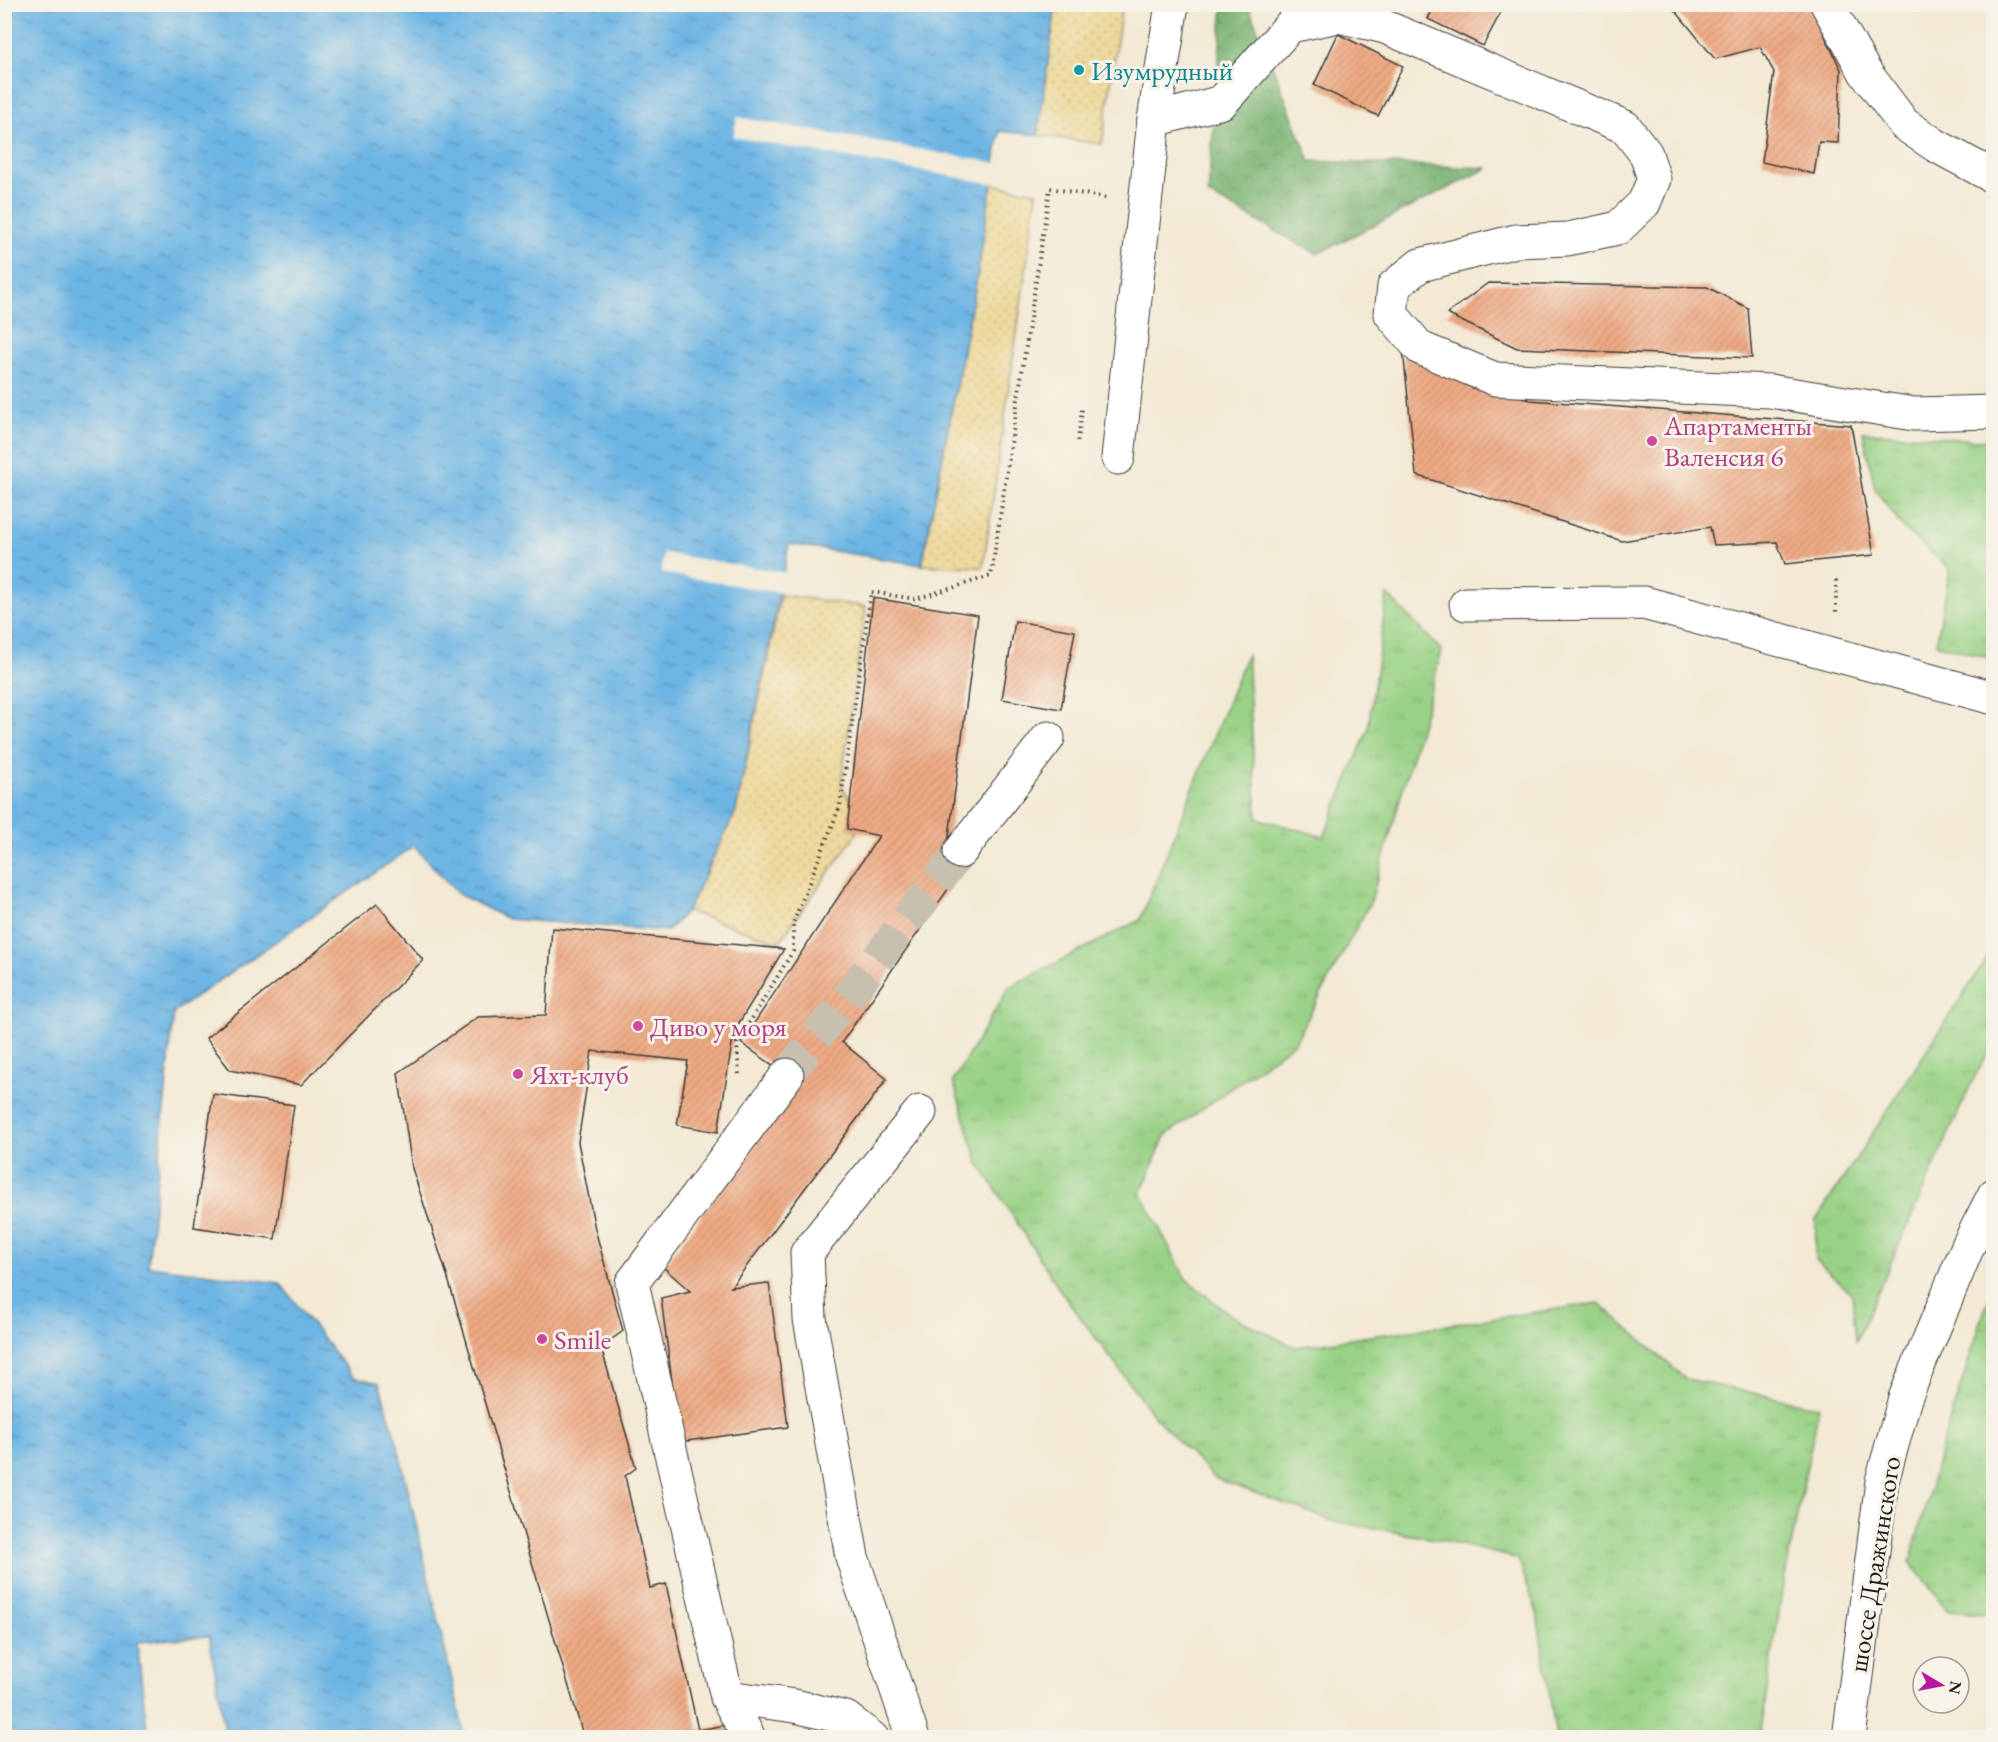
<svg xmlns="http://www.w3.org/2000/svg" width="1998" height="1742" font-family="'EB Garamond',serif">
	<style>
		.grass { fill: url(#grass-tufts); stroke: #5a7751; stroke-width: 1.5 }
		.forest { fill: url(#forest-crowns); stroke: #4b6848; stroke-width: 1.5 }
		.sand { fill: url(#sand-dots); stroke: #857b5d; stroke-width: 1.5 }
		.water { fill: url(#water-ripples); stroke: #446880; stroke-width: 1.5 }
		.pier { fill: #f3e9d4 }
		.building { fill: url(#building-hatch) }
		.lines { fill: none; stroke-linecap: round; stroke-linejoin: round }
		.minor-tunnel { stroke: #c8c0af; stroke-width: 33; stroke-dasharray: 33 16; stroke-linecap: butt }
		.minor-casing { stroke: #3c3b38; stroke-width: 35 }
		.major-casing { stroke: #3c3b38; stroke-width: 35 }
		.path { stroke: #3c3b38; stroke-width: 4; stroke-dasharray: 1.5 4.5; stroke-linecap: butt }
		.minor { stroke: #fff; stroke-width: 33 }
		.major { stroke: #fff; stroke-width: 33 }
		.culture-dot { fill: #0f9aa8; stroke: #f7f3e8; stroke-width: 2 }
		.hotel-dot { fill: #d1479c; stroke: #f7f3e8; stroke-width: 2 }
		.labels { text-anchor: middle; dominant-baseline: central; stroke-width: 6; stroke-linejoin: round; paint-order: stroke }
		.culture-label { font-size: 27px; fill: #0d838f; stroke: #f7f3e8; text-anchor: start }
		.hotel-label { font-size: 27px; fill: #b23c85; stroke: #f7f3e8; text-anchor: start }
		.street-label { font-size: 27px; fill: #1c1c1c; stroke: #f7f3e8 }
	</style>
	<defs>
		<pattern id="grass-tufts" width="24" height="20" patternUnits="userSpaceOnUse" patternTransform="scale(1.5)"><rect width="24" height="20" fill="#99d286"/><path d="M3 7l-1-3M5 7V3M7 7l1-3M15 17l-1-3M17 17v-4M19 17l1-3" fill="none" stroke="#83b473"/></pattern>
		<pattern id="forest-crowns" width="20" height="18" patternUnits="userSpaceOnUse" patternTransform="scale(1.5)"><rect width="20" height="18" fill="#7ab473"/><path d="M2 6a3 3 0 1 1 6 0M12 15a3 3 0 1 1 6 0" fill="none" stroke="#63925e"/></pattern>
		<pattern id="sand-dots" width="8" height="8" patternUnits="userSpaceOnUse" patternTransform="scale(1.5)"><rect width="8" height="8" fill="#eeda9e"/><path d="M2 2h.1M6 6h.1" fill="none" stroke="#ccba88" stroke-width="1.8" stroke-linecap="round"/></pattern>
		<pattern id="water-ripples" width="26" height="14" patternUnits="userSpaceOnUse" patternTransform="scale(1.5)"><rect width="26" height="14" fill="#6db5e4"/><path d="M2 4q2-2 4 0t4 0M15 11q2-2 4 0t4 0" fill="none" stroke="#5992b8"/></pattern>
		<pattern id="building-hatch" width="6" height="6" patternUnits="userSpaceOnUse" patternTransform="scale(1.5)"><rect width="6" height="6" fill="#eeaa84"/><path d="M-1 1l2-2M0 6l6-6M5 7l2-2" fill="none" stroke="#cc9271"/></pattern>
	</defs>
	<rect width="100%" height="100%" fill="#f7f3e8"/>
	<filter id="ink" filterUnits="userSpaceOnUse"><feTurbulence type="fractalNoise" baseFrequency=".0167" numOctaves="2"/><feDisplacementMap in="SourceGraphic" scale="12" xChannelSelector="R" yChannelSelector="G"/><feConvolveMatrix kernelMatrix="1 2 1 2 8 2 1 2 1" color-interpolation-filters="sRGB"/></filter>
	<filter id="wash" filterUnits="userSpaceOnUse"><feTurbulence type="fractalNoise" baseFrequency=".008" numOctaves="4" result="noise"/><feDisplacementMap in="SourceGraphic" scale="24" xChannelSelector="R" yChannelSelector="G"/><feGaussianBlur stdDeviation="1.35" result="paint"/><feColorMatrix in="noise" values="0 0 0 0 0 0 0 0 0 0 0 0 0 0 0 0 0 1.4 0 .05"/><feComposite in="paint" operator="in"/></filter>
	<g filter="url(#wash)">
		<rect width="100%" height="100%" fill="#f3e9d4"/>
		<!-- grass -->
		<g class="grass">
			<polygon points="1863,432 1993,441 1993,659 1936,644 1950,569 1903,528 1875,489"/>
			<polygon points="1387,594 1442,651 1371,901 1295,1042 1165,1136 1141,1193 1186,1279 1232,1316 1295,1347 1599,1303 1686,1379 1819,1407 1783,1585 1760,1737 1556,1737 1537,1613 1518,1559 1446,1541 1332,1521 1214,1478 1154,1416 1060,1290 978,1162 953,1081 1009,987 1140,920 1247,654 1257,818 1324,837 1368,729"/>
			<polygon points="1993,949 1993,1044 1971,1084 1856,1341 1852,1294 1815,1259 1816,1220"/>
			<polygon points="1993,1291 1993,1615 1948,1611 1910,1562 1940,1451 1984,1312"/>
		</g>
		<!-- forest -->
		<polygon class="forest" points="1223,5 1248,5 1310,161 1488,168 1317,254 1208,194"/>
		<!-- sand -->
		<g class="sand">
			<polygon points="1052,5 1122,5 1102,144 1038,135"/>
			<polygon points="991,184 1037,192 983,567 922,565 978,272"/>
			<polygon points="781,595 866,607 841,784 864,823 779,942 687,911 736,811"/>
		</g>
		<!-- water -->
		<polygon class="water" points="5,5 1056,5 1038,135 1000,131 978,272 922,565 789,544 736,811 687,911 667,931 508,919 458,894 414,846 174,1012 148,1266 280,1283 353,1377 379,1383 397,1442 465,1737 226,1737 209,1636 137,1642 148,1737 5,1738"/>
		<!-- pier -->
		<g class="pier">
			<polygon points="737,117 997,163 994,184 733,137"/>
			<polygon points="664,553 787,573 783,593 661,573"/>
		</g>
		<g id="blocks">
			<!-- building -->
			<g class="building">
				<polygon points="1435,4 1493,4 1502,10 1483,46 1428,19"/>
				<polygon points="1670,4 1810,4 1841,70 1838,143 1819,142 1814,174 1762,162 1774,72 1760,47 1715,59"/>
				<polygon points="1338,34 1403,66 1378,116 1314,85"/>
				<polygon points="1488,283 1707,287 1748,308 1752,358 1517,348 1447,314"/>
				<polygon points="1403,350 1530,400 1851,425 1874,555 1785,564 1777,542 1714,545 1710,527 1622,541 1416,475"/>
				<polygon points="873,598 978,615 948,844 969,859 842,1042 887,1079 731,1287 769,1283 788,1427 680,1442 661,1298 690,1291 663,1267 800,1084 741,1043 879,836 847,829"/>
				<polygon points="1015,621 1075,631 1061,709 1002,699"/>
				<polygon points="377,904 423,960 301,1085 230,1070 206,1038"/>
				<polygon points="552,928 784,949 734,1031 718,1132 677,1125 688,1061 592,1051 578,1142 595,1229 623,1331 601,1347 636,1468 625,1476 650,1588 666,1584 698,1730 726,1725 729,1738 584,1738 446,1272 412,1168 398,1073 478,1017 546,1015"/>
				<polygon points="213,1094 294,1105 275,1239 194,1227"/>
			</g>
		</g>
	</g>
	<g filter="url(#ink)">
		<use href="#blocks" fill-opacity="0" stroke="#3c3b38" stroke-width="1.5"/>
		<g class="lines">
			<!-- minor-tunnel -->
			<polyline class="minor-tunnel" points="787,1075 960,852"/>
			<defs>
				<g id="minor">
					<polyline points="1172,4 1154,120 1222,102 1290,26 1338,16 1385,27 1625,127 1646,154 1654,179 1644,203 1618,228 1568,239 1516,241 1420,265 1394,286 1391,314 1420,348 1495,379 1770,391 1914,414 1994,412"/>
					<polyline points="1827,4 1865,72 1904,124 1935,145 1994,177"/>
					<polyline points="1118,458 1154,120"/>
					<polyline points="1466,604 1644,603 1994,698"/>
					<polyline points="960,852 1048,738"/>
					<polyline points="727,1697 795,1706 846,1718 872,1738"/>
					<polyline points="749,1738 727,1697 632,1283 787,1075"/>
					<polyline points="913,1738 852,1557 810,1319 807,1253 920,1112"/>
				</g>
				<polyline id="major" points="1849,1738 1882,1481 1905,1398 1968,1246 1994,1195"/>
			</defs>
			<!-- minor casing -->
			<use href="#minor" class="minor-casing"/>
			<!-- major casing -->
			<use href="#major" class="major-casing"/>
			<!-- path -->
			<g class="path">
				<polyline points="1240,4 1253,10"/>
				<polyline points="1078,441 1082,409"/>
				<polyline points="1836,580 1836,615"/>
				<polyline points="739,1074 737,1043 793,951 793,923 840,806 871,592 915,599 991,576 1050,188 1107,198"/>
			</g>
			<!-- minor -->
			<use href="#minor" class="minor"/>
			<!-- major -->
			<use href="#major" class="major"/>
		</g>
	</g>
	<!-- markers -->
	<circle class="culture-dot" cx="1079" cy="70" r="6"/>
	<g class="hotel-dot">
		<circle cx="1652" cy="441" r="6"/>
		<circle cx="638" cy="1026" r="6"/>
		<circle cx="518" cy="1074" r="6"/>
		<circle cx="542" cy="1339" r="6"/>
	</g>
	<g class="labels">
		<!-- culture labels -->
		<g class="culture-label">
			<text x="1091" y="70">Изумрудный</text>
		</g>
		<!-- hotel labels -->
		<g class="hotel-label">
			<text x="1664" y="425">Апартаменты<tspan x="1664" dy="31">Валенсия 6</tspan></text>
			<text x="650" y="1026">Диво у моря</text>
			<text x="530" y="1074">Яхт-клуб</text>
			<text x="554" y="1339">Smile</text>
		</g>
		<!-- street labels -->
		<g class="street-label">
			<text transform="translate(1874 1564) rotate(-81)">шоссе Дражинского</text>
		</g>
	</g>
	<!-- margin -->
	<rect width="1998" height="1742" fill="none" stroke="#f7f3e8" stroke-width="24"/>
	<!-- north arrow -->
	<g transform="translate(1941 1685) rotate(100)"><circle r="28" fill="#f7f3e8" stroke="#9f9d96" stroke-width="1.5"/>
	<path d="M0-4.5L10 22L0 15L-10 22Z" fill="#b5179e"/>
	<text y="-9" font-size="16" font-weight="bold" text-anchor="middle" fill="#1c1c1c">N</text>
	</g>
</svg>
